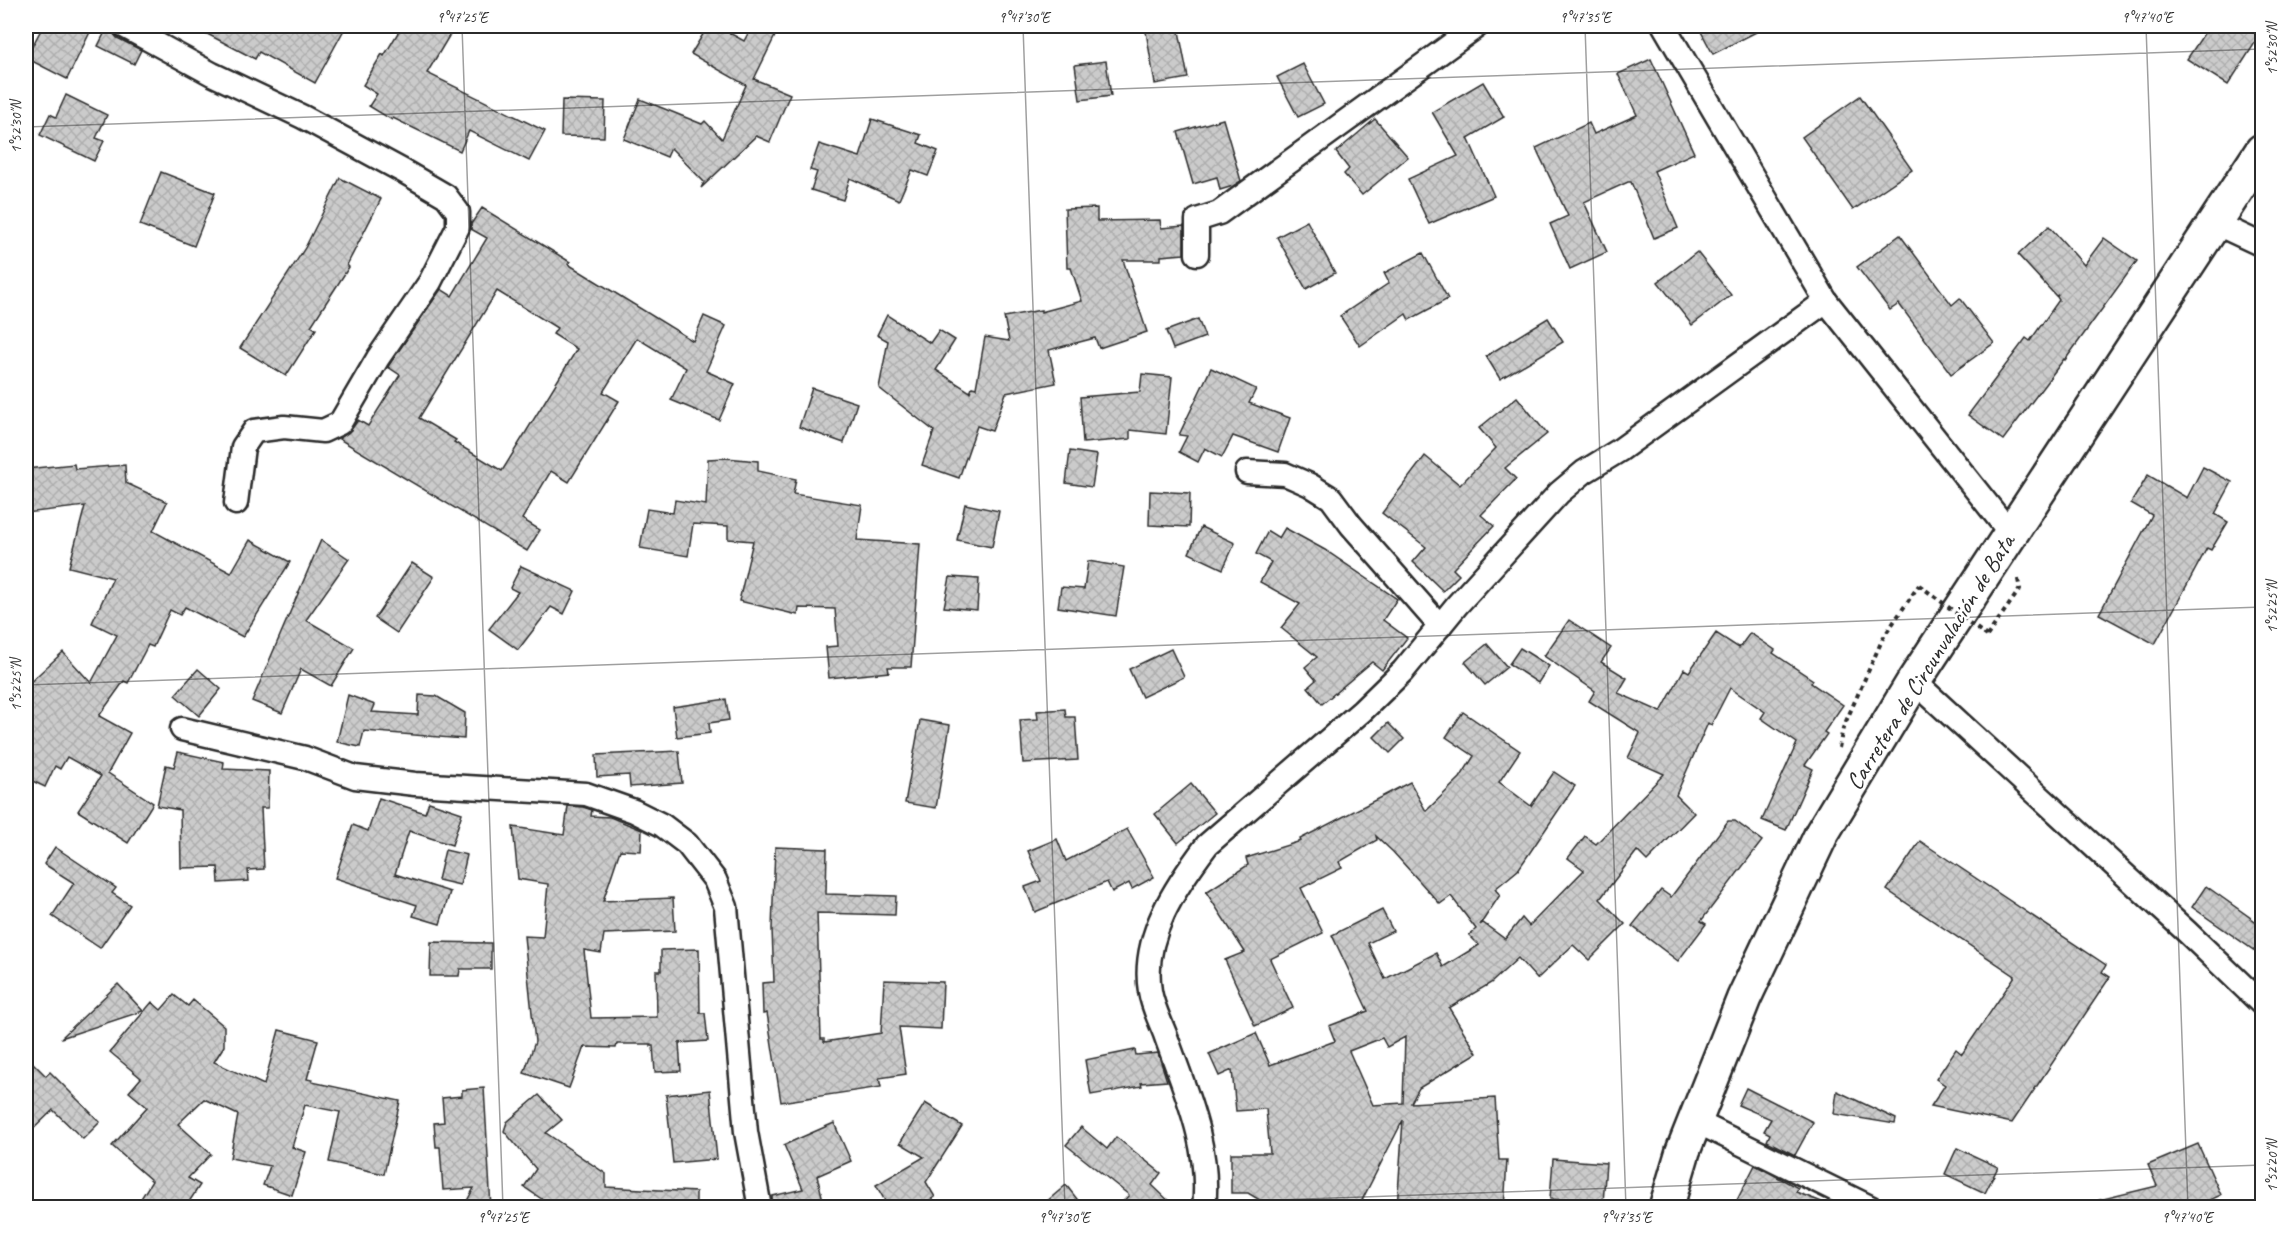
<svg xmlns="http://www.w3.org/2000/svg" width="2288" height="1233" font-family="Caveat,sans-serif">
	<style>
		.building { fill: url(#building-cross-hatch); stroke: #2b2b2b; stroke-width: 1.5; fill-rule: evenodd }
		.lines { fill: none; stroke-linecap: round; stroke-linejoin: round }
		.street-casing { stroke: #2b2b2b; stroke-width: 27 }
		.primary-casing { stroke: #2b2b2b; stroke-width: 38 }
		.path { stroke: #2b2b2b; stroke-width: 4; stroke-dasharray: 4.5 4.5; stroke-linecap: butt }
		.street { stroke: #fff; stroke-width: 22 }
		.primary { stroke: #fff; stroke-width: 33 }
		.path-bridge { stroke: #2b2b2b; stroke-width: 4; stroke-dasharray: 4.5 4.5; stroke-linecap: butt }
		.ticks { fill: none; stroke: #2b2b2b; stroke-width: 1.5; stroke-opacity: 0.45 }
		.labels { text-anchor: middle; dominant-baseline: central; stroke-width: 5; stroke-linejoin: round; paint-order: stroke }
		.street-label { font-size: 24px; fill: #2b2b2b; stroke: #fff }
		.neatline { fill: none; stroke: #2b2b2b; stroke-width: 2 }
		.ticks-label { font-size: 15px; text-anchor: middle; fill: #2b2b2b }
	</style>
	<defs>
		<pattern id="building-cross-hatch" width="8" height="8" patternUnits="userSpaceOnUse" patternTransform="scale(1.5)"><rect width="8" height="8" fill="#cbcbcb"/><path d="M0 0l8 8M0 8l8-8" fill="none" stroke="#aeaeae"/></pattern>
	</defs>
	<rect width="100%" height="100%" fill="#fff"/>
	<filter id="ink" filterUnits="userSpaceOnUse"><feTurbulence type="fractalNoise" baseFrequency=".0167" numOctaves="2"/><feDisplacementMap in="SourceGraphic" scale="12" xChannelSelector="R" yChannelSelector="G"/><feConvolveMatrix kernelMatrix="1 2 1 2 8 2 1 2 1" color-interpolation-filters="sRGB"/></filter>
	<g filter="url(#ink)">
		<!-- building -->
		<g class="building">
			<polygon points="43,26 93,26 67,79 26,58"/>
			<polygon points="108,26 111,26 112,32 117,38 141,50 134,64 98,46"/>
			<polygon points="192,26 346,26 315,83 259,52 255,59"/>
			<polygon points="402,26 455,26 427,73 545,131 529,161 469,131 460,151 393,118 392,120 369,106 377,94 363,85 382,54 384,56"/>
			<polygon points="708,26 717,26 744,41 752,26 763,26 777,32 754,79 790,94 770,142 756,136 701,188 704,182 671,148 667,157 624,139 640,99 702,124 705,121 722,139 746,85 691,54"/>
			<polygon points="1145,26 1178,26 1188,78 1155,84"/>
			<polygon points="1698,26 1768,26 1713,54"/>
			<polygon points="2209,26 2262,26 2262,32 2228,85 2187,59"/>
			<polygon points="1651,59 1694,153 1654,171 1678,228 1654,238 1631,182 1628,182 1584,202 1607,252 1570,269 1550,224 1568,216 1536,148 1589,123 1594,134 1637,115 1618,74"/>
			<polygon points="1106,61 1111,96 1080,100 1075,65"/>
			<polygon points="1303,64 1324,104 1298,117 1277,77"/>
			<polygon points="1483,82 1504,117 1468,138 1494,196 1429,224 1408,179 1458,156 1432,112"/>
			<polygon points="66,95 107,115 96,138 104,141 94,161 40,135 50,114 56,117"/>
			<polygon points="1860,96 1912,170 1853,210 1802,137"/>
			<polygon points="562,100 605,101 604,137 561,136"/>
			<polygon points="872,119 921,135 918,143 938,151 928,176 912,170 899,200 850,178 843,200 811,190 817,172 810,170 819,144 860,157"/>
			<polygon points="1223,119 1241,181 1233,186 1220,190 1217,177 1193,184 1178,132"/>
			<polygon points="1375,119 1408,157 1362,195 1344,174 1349,169 1336,152"/>
			<polygon points="161,172 215,193 194,246 140,225"/>
			<polygon points="340,178 381,199 347,265 349,267 311,326 316,329 286,376 240,348 305,248"/>
			<path d="M482,208l88,54 -2,2 125,77 11,-25 22,10 -20,45 29,13 -16,36 -48,-20 15,-32 -49,-30 -34,54 16,9 -50,81 -18,-11 -29,48 18,11 -13,21 -188,-112 12,-9 7,-10 10,6 32,-51 -12,-8 1,-2 52,-76 11,7 35,-58 -16,-9v-5zM497,291l60,37 -4,6 24,15 -75,122 -48,-29 2,-2 -37,-22z"/>
			<polygon points="1097,208 1097,221 1160,220 1161,228 1184,226 1184,254 1161,256 1161,260 1123,260 1147,332 1099,348 1095,338 1049,350 1056,383 1006,393 992,431 977,426 959,478 922,465 934,431 879,388 888,341 877,335 887,315 930,343 939,330 955,340 936,370 970,392 972,387 976,388 985,337 1009,341 1004,317 1041,310 1041,312 1082,301 1071,268 1067,268 1065,209"/>
			<polygon points="1307,221 1335,273 1306,289 1277,237"/>
			<polygon points="2049,226 2084,265 2104,238 2137,261 2065,360 2064,359 2003,440 1968,415 2026,338 2030,341 2059,300 2057,297 2058,295 2056,296 2018,255"/>
			<polygon points="1900,235 1952,305 1960,298 1994,343 1951,374 1899,304 1890,310 1857,267"/>
			<polygon points="1697,252 1731,295 1692,325 1658,282"/>
			<polygon points="1423,253 1448,299 1409,320 1406,314 1360,346 1340,316 1389,283 1384,273"/>
			<polygon points="1548,318 1563,342 1500,379 1486,356"/>
			<polygon points="1198,319 1205,337 1173,349 1166,331"/>
			<polygon points="1211,368 1256,389 1249,403 1290,418 1278,452 1233,436 1222,457 1205,448 1198,462 1179,452 1187,436 1179,435"/>
			<polygon points="1142,374 1172,377 1166,434 1130,430 1130,439 1083,443 1080,397 1140,392"/>
			<polygon points="812,388 857,403 844,443 799,427"/>
			<polygon points="1517,397 1547,434 1505,468 1516,479 1481,515 1494,526 1453,569 1459,575 1443,591 1413,562 1426,547 1382,513 1425,456 1460,485 1496,448 1479,428"/>
			<polygon points="1070,451 1097,455 1092,487 1066,483"/>
			<polygon points="726,458 758,461 758,471 796,479 793,494 862,505 857,540 920,544 911,667 888,667 889,672 829,678 826,647 838,646 835,609 799,608 798,615 739,601 753,541 728,539 728,526 693,524 688,556 640,548 647,509 673,513 675,500 706,505 708,459"/>
			<polygon points="74,464 75,469 125,465 126,483 167,502 153,531 231,573 250,540 290,562 243,637 185,607 180,615 170,610 153,647 148,645 128,683 124,681 99,716 130,733 108,773 153,803 128,843 78,811 101,776 67,757 60,769 55,766 45,787 26,778 26,686 63,652 91,683 117,635 92,623 113,578 69,567 85,506 26,513 26,469"/>
			<polygon points="2203,467 2232,482 2215,514 2228,522 2211,550 2207,548 2155,644 2099,614 2152,515 2131,503 2148,475 2187,498"/>
			<polygon points="1150,491 1190,493 1189,527 1149,525"/>
			<polygon points="965,504 999,511 992,547 957,540"/>
			<polygon points="1201,527 1235,543 1223,569 1189,553"/>
			<polygon points="1285,528 1325,550 1397,599 1383,620 1407,638 1382,670 1372,662 1322,704 1308,687 1316,680 1305,667 1317,657 1281,628 1300,604 1260,582 1271,562 1256,554 1268,531 1279,538"/>
			<polygon points="321,540 349,559 306,620 354,648 331,686 301,669 282,713 252,701"/>
			<polygon points="1088,561 1124,567 1116,616 1058,607 1061,587 1084,589"/>
			<polygon points="412,563 434,577 397,633 375,618"/>
			<polygon points="521,566 575,591 564,614 551,607 518,650 489,629 518,592 510,588"/>
			<polygon points="950,577 979,579 977,610 944,607"/>
			<path d="M1569,620l42,28 -10,14 26,16 -9,15 43,19 23,-43 5,3 27,-39 23,15 11,-15 25,17 -2,3 40,27 -2,3 32,22 -19,27 3,2 -22,31 8,4 -27,61 -24,-10 35,-77 -36,-25 4,-6 -35,-24 -19,37 -3,-2 -32,72 18,18 -47,48 -10,-10 -37,48 25,25 -36,36 -16,-15 -36,34 -19,-21 -27,25 -42,25 28,45 -58,35 -8,15 84,-5 4,62h8l-3,48h-107l6,-88 -45,88h-85l-25,-15h-17v-40h39l-4,-44 -30,2 -4,-41 -13,6 -10,-22 47,-21 14,32 65,-24 -6,-15 39,-15 -36,-76 50,-25 11,21 -25,12 17,36 51,-26 7,14 36,-22 -10,-10 7,-6 -25,-33 -11,8 -47,-52 -17,-16 1,4 -38,22 3,6 -41,20 22,45 -53,26 23,49 -38,18 -30,-66 20,-8 -39,-60 42,-27 -2,-7 55,-17 -1,-2 110,-57 16,29 34,-33 14,-22 -28,-19 17,-25 57,39 -21,31 32,24 23,-34 21,14 -57,84 -23,19 5,6 -20,30 3,-2 22,16 17,-21 7,8 55,-56 -16,-12 17,-22 11,8 68,-70 -36,-16 12,-25 -51,-32 6,-10 -51,-35zM1405,1037l-2,66 -30,2 -24,-54 33,-13 5,9z"/>
			<polygon points="1487,644 1507,667 1485,685 1465,662"/>
			<polygon points="1520,648 1549,666 1538,683 1509,664"/>
			<polygon points="1171,649 1184,677 1142,697 1129,669"/>
			<polygon points="198,669 221,689 199,716 175,695"/>
			<polygon points="348,695 375,705 372,712 418,715 419,695 436,696 465,713 464,739 364,731 360,747 337,742"/>
			<polygon points="726,699 729,720 709,723 710,733 677,737 673,707"/>
			<polygon points="1065,709 1066,717 1075,717 1078,760 1023,763 1020,720 1038,719 1037,711"/>
			<polygon points="920,720 950,725 936,808 905,803"/>
			<polygon points="1388,723 1404,739 1390,753 1374,737"/>
			<polygon points="679,751 682,783 630,787 629,775 597,777 596,755"/>
			<polygon points="178,752 224,762 223,769 269,771 268,808 261,808 264,869 248,870 249,881 219,883 218,867 181,868 180,810 157,806 166,765 174,767"/>
			<polygon points="1191,784 1215,813 1178,843 1155,814"/>
			<polygon points="379,798 425,813 429,802 462,813 452,845 409,831 395,874 450,892 440,924 413,916 417,905 335,878 353,825 368,831"/>
			<polygon points="568,806 583,807 592,810 591,816 610,817 642,830 641,851 620,850 603,901 673,898 675,931 604,934 601,953 584,950 591,1018 657,1017 656,971 661,971 661,950 699,949 700,1013 705,1013 708,1041 679,1043 681,1071 655,1072 653,1046 651,1046 651,1044 617,1044 616,1048 584,1047 569,1088 524,1073 535,1042 524,936 543,937 548,884 518,879 513,827 564,835"/>
			<polygon points="1728,821 1735,821 1762,841 1701,921 1706,924 1678,961 1632,926 1661,890 1671,897"/>
			<polygon points="1127,829 1154,877 1132,889 1129,883 1112,892 1107,882 1035,912 1025,887 1041,881 1028,851 1057,839 1066,861"/>
			<polygon points="1920,841 2106,965 2102,972 2110,977 2012,1123 1931,1106 1945,1085 1936,1079 1956,1049 1962,1054 2015,976 1887,890"/>
			<polygon points="55,847 116,888 112,893 130,905 100,948 52,916 74,883 44,864"/>
			<polygon points="775,847 827,849 826,894 896,896 895,915 817,913 821,1039 824,1039 824,1042 881,1033 884,980 943,982 941,1029 899,1027 906,1074 879,1078 881,1087 781,1102 767,1013 763,1014 762,983 774,982 772,929"/>
			<polygon points="445,850 467,855 460,885 438,880"/>
			<polygon points="2206,886 2262,926 2262,956 2192,907"/>
			<polygon points="431,942 491,943 491,969 460,969 459,976 430,976"/>
			<polygon points="118,984 143,1011 61,1038"/>
			<polygon points="174,995 188,1006 193,1000 224,1026 224,1046 214,1062 264,1085 279,1030 318,1040 307,1079 312,1080 312,1082 400,1101 384,1174 329,1162 340,1112 305,1105 292,1147 306,1152 292,1195 263,1185 270,1166 230,1158 238,1115 204,1099 178,1124 211,1154 188,1178 200,1185 185,1208 135,1208 152,1181 112,1146 147,1107 129,1092 141,1078 110,1052 152,1002 161,1010"/>
			<polygon points="1135,1050 1136,1055 1158,1053 1167,1081 1141,1083 1142,1086 1091,1095 1085,1060"/>
			<polygon points="26,1056 46,1076 50,1072 100,1122 83,1139 53,1110 26,1136"/>
			<polygon points="484,1088 491,1208 463,1208 474,1188 443,1190 440,1147 436,1147 434,1123 444,1122 442,1098 462,1096 462,1090"/>
			<polygon points="1746,1088 1813,1122 1795,1155 1767,1141 1770,1134 1764,1131 1771,1119 1738,1105"/>
			<polygon points="710,1090 717,1159 673,1163 666,1095"/>
			<polygon points="1837,1091 1896,1119 1895,1124 1834,1114"/>
			<polygon points="539,1095 562,1120 546,1133 606,1174 606,1187 696,1192 696,1208 555,1208 524,1187 536,1169 504,1131 507,1122"/>
			<polygon points="925,1103 962,1126 926,1182 935,1197 917,1208 889,1208 876,1185 924,1157 900,1143"/>
			<polygon points="834,1123 851,1161 817,1176 825,1208 773,1208 772,1196 803,1189 784,1145"/>
			<polygon points="1081,1127 1107,1149 1116,1137 1161,1173 1152,1185 1176,1208 1117,1208 1129,1195 1066,1145"/>
			<polygon points="2198,1144 2221,1195 2193,1208 2100,1208 2099,1200 2157,1186 2148,1165"/>
			<polygon points="1957,1148 1998,1167 1985,1193 1945,1174"/>
			<polygon points="1553,1159 1606,1163 1603,1203 1550,1199"/>
			<polygon points="1755,1165 1798,1188 1796,1192 1832,1206 1831,1208 1733,1208"/>
			<polygon points="1066,1185 1084,1208 1039,1208"/>
		</g>
		<g class="lines">
			<defs>
				<g id="street">
					<polyline points="124,26 212,74 303,117 403,171 446,196 458,212 458,227 430,282 378,358 340,423 323,431 284,427 254,431 243,447 236,503"/>
					<polyline points="1664,26 1826,301 2011,534"/>
					<polyline points="2215,223 2262,245"/>
					<polyline points="1197,254 1197,220 1219,213 1477,26"/>
					<polyline points="1247,472 1285,474 1310,485 1331,498 1351,525 1440,626"/>
					<polyline points="1914,681 2187,932 2262,1004"/>
					<polyline points="182,729 305,758 355,777 415,784 586,794 634,811 662,825 687,844 715,880 726,907 746,1132 760,1208"/>
					<polyline points="1695,1121 1872,1208"/>
					<path d="M1204,1208c7,-62 -19,-117 -39,-174 -5,-13 -13,-29 -15,-43 -9,-54 26,-105 57,-146l155,-134 41,-40 54,-66 102,-112 25,-21 36,-22 206,-149"/>
				</g>
				<polyline id="primary" points="1666,1208 1683,1151 1744,998 1822,833 1914,681 2262,151"/>
			</defs>
			<!-- street casing -->
			<use href="#street" class="street-casing"/>
			<!-- primary casing -->
			<use href="#primary" class="primary-casing"/>
			<!-- path -->
			<g class="path">
				<polyline points="1987,636 2020,589 2017,575"/>
				<polyline points="1839,748 1843,728 1883,638 1919,585"/>
			</g>
			<!-- street -->
			<use href="#street" class="street"/>
			<!-- primary -->
			<use href="#primary" class="primary"/>
			<!-- path-bridge -->
			<polyline class="path-bridge" points="1919,585 1987,636"/>
		</g>
	</g>
	<!-- ticks -->
	<path class="ticks" d="M462,26l41,1182M1023,26l42,1182M1585,26l41,1182M2146,26l42,1182M26,127l2236,-78M26,685l2236,-78M1053,1208l1209,-43"/>
	<g class="labels">
		<!-- street labels -->
		<g class="street-label">
			<text transform="translate(1930 662) rotate(-58)">Carretera de Circunvalación de Bata</text>
		</g>
	</g>
	<!-- margin -->
	<rect width="2288" height="1233" fill="none" stroke="#fff" stroke-width="66"/>
	<rect x="33" y="33" width="2222" height="1167" class="neatline"/>
	<g class="ticks-label">
		<text x="462" y="22">9°47'25"E</text>
		<text x="1024" y="22">9°47'30"E</text>
		<text x="1585" y="22">9°47'35"E</text>
		<text x="2147" y="22">9°47'40"E</text>
		<text transform="translate(2272 49) rotate(-90)" y="5">1°52'30"N</text>
		<text transform="translate(16 127) rotate(-90)" y="5">1°52'30"N</text>
		<text transform="translate(2272 607) rotate(-90)" y="5">1°52'25"N</text>
		<text transform="translate(16 685) rotate(-90)" y="5">1°52'25"N</text>
		<text transform="translate(2272 1166) rotate(-90)" y="5">1°52'20"N</text>
		<text x="503" y="1222">9°47'25"E</text>
		<text x="1064" y="1222">9°47'30"E</text>
		<text x="1626" y="1222">9°47'35"E</text>
		<text x="2187" y="1222">9°47'40"E</text>
	</g>
</svg>
